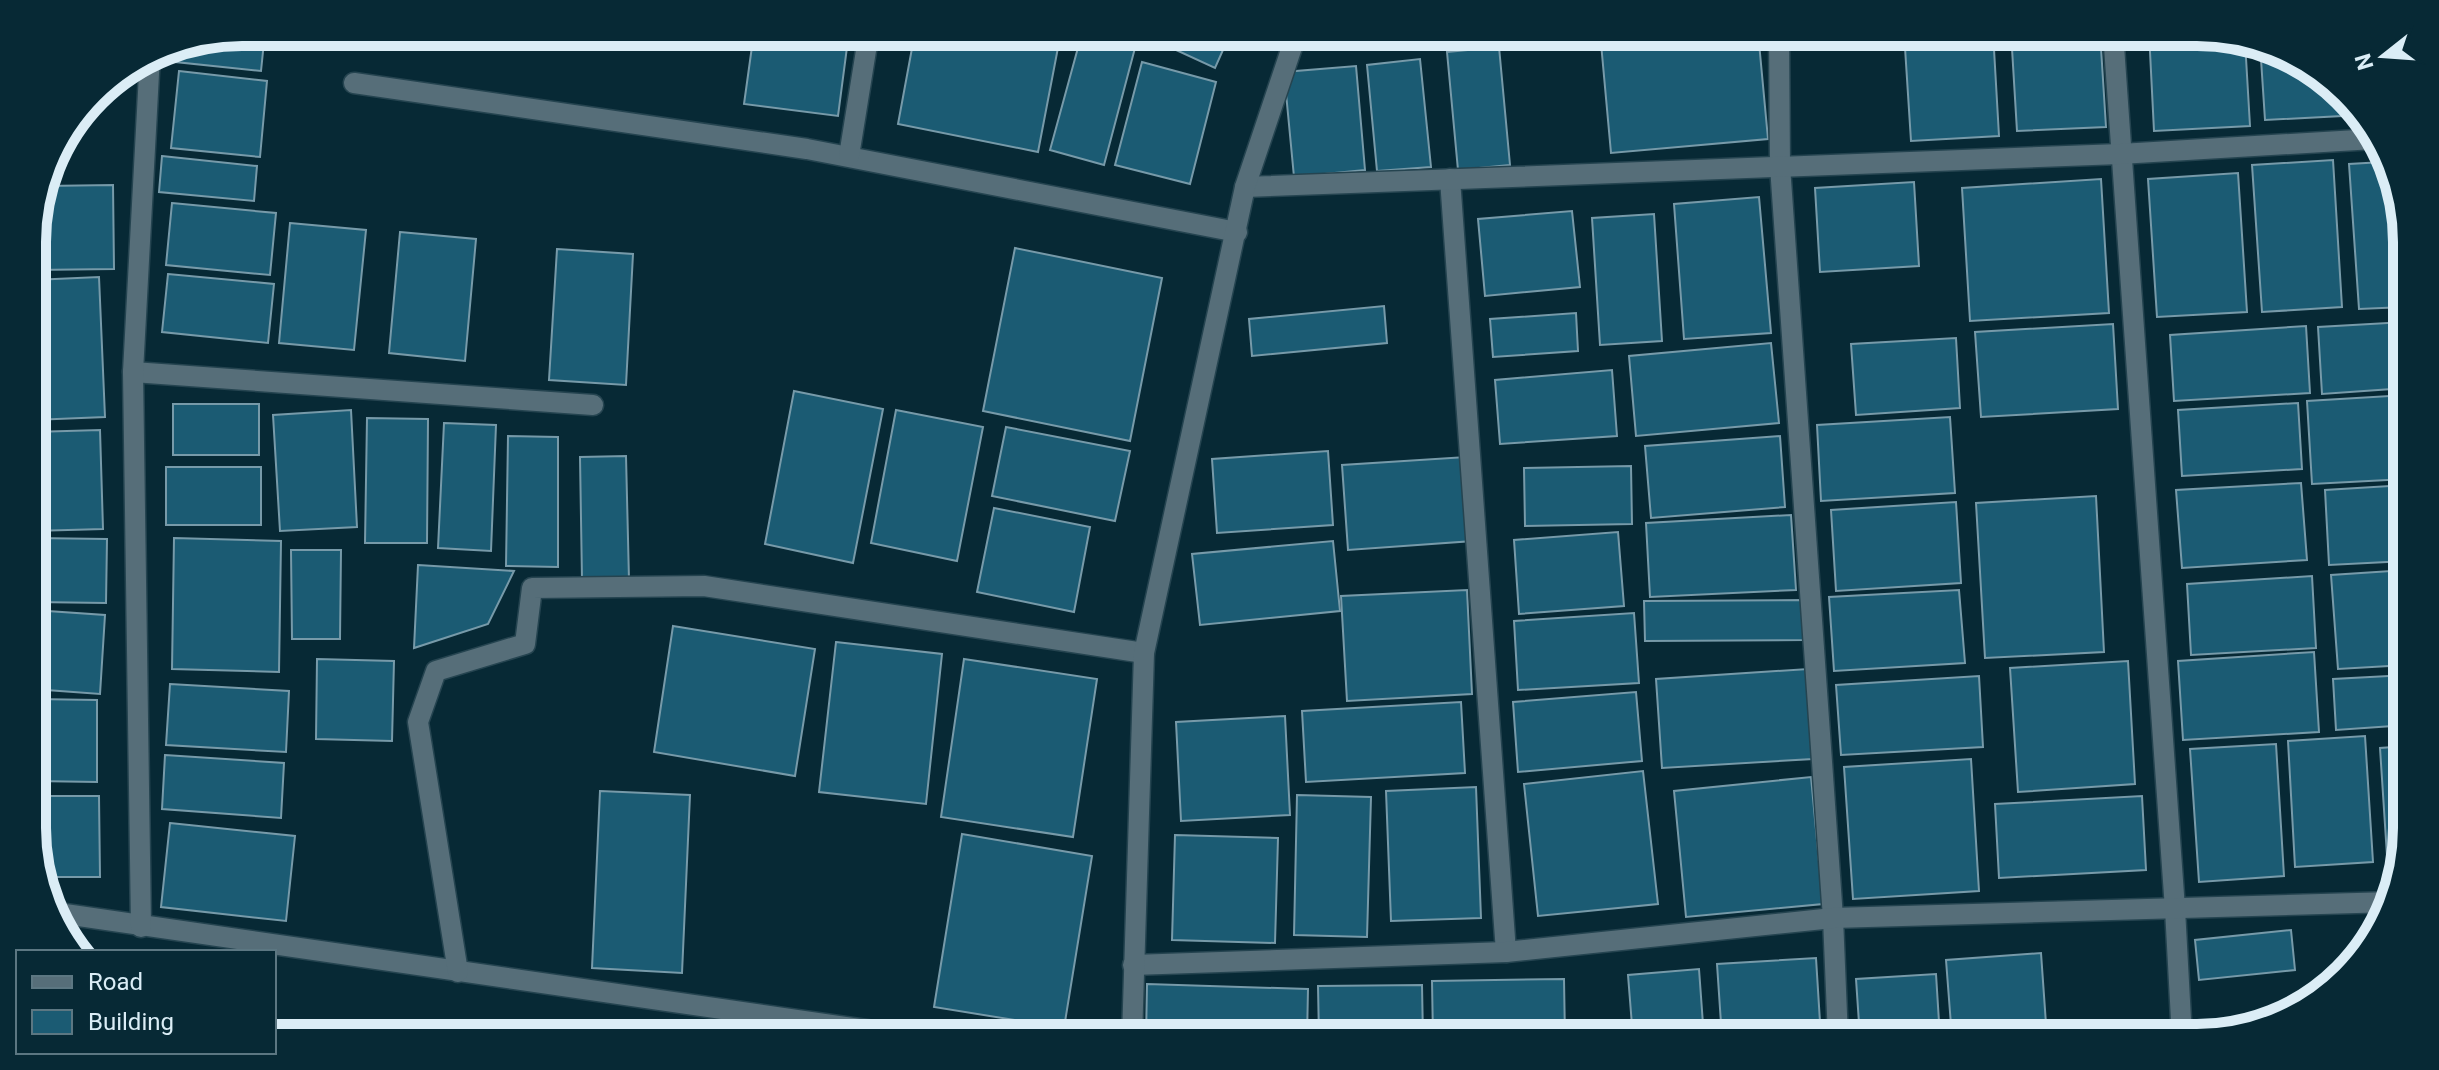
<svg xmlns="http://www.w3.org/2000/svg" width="2439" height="1070" font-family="Roboto,sans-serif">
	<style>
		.building { fill: #1b5b73; stroke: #779aa9; stroke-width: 2 }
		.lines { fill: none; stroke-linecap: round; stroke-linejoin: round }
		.street-casing { stroke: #254450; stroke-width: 23 }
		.street { stroke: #566e79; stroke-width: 20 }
		.rim { fill: none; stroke: #dbedf6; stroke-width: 10 }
	</style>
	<rect width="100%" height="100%" fill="#072935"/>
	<!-- building -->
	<g class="building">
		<polygon points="242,32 265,32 261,71 166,61 167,47"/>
		<polygon points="754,32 849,32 838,116 744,104"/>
		<polygon points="915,32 1061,32 1038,152 898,124"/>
		<polygon points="1137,32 1231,32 1215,68"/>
		<polygon points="1382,32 1469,32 1469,33 1383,41"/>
		<polygon points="1600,32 1758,32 1768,139 1611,153"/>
		<polygon points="1904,32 1993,32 1999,136 1911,141"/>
		<polygon points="2011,32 2100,32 2106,127 2017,131"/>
		<polygon points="2149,32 2197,32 2245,41 2250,126 2154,131"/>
		<polygon points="1082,33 1135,48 1104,165 1050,150"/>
		<polygon points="2260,44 2277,48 2341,97 2342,116 2265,120"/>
		<polygon points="1499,47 1510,165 1458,170 1447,52"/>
		<polygon points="1420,59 1431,167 1377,171 1367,65"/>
		<polygon points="1142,62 1216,82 1190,184 1115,165"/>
		<polygon points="1356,66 1365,170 1294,177 1284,72"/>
		<polygon points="179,71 267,81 260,157 171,148"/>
		<polygon points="162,156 257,166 254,201 159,192"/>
		<polygon points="2333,160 2342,307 2262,312 2252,165"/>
		<polygon points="2383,162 2405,214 2405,307 2359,309 2349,164"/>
		<polygon points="2238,173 2247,312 2157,317 2148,179"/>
		<polygon points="2101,179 2109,313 1970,321 1962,188"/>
		<polygon points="1914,182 1919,266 1820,272 1815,188"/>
		<polygon points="113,185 114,269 33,270 32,227 44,186"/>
		<polygon points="1759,197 1771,333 1684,339 1674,204"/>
		<polygon points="172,203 276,213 270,275 166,265"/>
		<polygon points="1572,211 1580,287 1485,296 1478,219"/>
		<polygon points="1654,214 1662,341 1600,345 1592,218"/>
		<polygon points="290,223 366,230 354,350 279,343"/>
		<polygon points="400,232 476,239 465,361 389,353"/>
		<polygon points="1015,248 1162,278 1130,441 983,411"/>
		<polygon points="557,249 633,254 626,385 549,380"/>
		<polygon points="168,274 274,284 268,343 162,332"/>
		<polygon points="99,277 105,417 33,420 33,280"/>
		<polygon points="1384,306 1387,343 1252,356 1249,319"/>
		<polygon points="1576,313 1578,351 1493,357 1490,319"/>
		<polygon points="2405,322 2406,388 2322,394 2318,327"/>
		<polygon points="2113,324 2118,409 1981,417 1975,332"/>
		<polygon points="2306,326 2310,393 2174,401 2170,335"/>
		<polygon points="1956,338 1960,408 1856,415 1851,344"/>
		<polygon points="1771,343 1779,423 1636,436 1629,356"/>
		<polygon points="1612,370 1617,436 1500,444 1495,380"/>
		<polygon points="794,391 883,409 853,563 765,544"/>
		<polygon points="2406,395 2406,479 2312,484 2307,401"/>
		<polygon points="2298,403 2302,469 2182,476 2178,410"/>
		<rect x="173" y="404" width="86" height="51"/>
		<polygon points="351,410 357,527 280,531 273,415"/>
		<polygon points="896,410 983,427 957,561 871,543"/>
		<polygon points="1950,417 1955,493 1821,501 1817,425"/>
		<polygon points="367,418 428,419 427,543 365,543"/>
		<polygon points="444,423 496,425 491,551 438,548"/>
		<polygon points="1006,427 1130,451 1115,521 992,496"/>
		<polygon points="100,430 103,529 33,531 33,432"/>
		<polygon points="508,436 558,437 558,567 506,566"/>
		<polygon points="1780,436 1785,507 1651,518 1645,446"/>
		<polygon points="1328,451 1333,525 1217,533 1212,459"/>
		<polygon points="626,456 629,580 582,580 580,457"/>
		<polygon points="1466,457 1473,541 1348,550 1342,465"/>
		<polygon points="1631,466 1632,524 1525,526 1524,468"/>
		<rect x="166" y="467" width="95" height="58"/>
		<polygon points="2301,483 2307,560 2182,568 2176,490"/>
		<polygon points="2406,485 2406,561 2329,565 2325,490"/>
		<polygon points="2096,496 2104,652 1985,658 1976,503"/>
		<polygon points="1956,502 1961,583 1836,591 1831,510"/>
		<polygon points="994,508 1090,527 1074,612 977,592"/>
		<polygon points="1791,515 1796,590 1650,597 1646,523"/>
		<polygon points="1618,532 1624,606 1519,614 1514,540"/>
		<polygon points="33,538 107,539 106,603 33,602"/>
		<polygon points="174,538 281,541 279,672 172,669"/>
		<polygon points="1333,541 1340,611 1200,625 1192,554"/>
		<polygon points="291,550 341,550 340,639 292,639"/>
		<polygon points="418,565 514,571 488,624 414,648"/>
		<polygon points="2406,570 2406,665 2338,669 2331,575"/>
		<polygon points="2312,576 2316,648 2191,655 2187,584"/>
		<polygon points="1467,590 1472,694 1347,701 1341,596"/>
		<polygon points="1959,590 1965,663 1834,671 1829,597"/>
		<polygon points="1806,600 1805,640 1645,641 1644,601"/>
		<polygon points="33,610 105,615 100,694 33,689"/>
		<polygon points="1634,613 1639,683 1518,690 1514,621"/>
		<polygon points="673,626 815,649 795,776 654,752"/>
		<polygon points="836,642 942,654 926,804 819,792"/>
		<polygon points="2314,652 2319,732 2183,740 2178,661"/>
		<polygon points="317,659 394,661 392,741 316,739"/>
		<polygon points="964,659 1097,679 1073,837 941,817"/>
		<polygon points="2128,661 2135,784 2018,792 2010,668"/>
		<polygon points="1808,669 1813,759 1662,768 1656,679"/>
		<polygon points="2407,675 2407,725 2336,730 2333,679"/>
		<polygon points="1979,676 1983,747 1841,755 1836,685"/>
		<polygon points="170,684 289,691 286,752 166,745"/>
		<polygon points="1636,692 1642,761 1518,772 1513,702"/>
		<polygon points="34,699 97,700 97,782 34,781"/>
		<polygon points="1461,702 1465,773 1306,782 1302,711"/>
		<polygon points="1285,716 1290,815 1181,821 1176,722"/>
		<polygon points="2365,736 2373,862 2295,867 2288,741"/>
		<polygon points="2276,744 2284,876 2199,882 2190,749"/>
		<polygon points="2407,746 2407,829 2399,870 2388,871 2380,748"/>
		<polygon points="165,755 284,763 281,818 162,809"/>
		<polygon points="1971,759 1979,891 1853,899 1844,767"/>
		<polygon points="1643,771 1658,904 1538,916 1524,784"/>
		<polygon points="1811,777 1823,904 1686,917 1674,791"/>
		<polygon points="1476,787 1481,918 1391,921 1386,791"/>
		<polygon points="600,791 690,795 682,973 592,968"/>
		<polygon points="1297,795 1371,797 1367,937 1294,935"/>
		<polygon points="34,796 99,796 100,877 43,877 34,856"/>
		<polygon points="2142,796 2146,870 1999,878 1995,804"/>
		<polygon points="170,823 295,836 286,921 161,907"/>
		<polygon points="962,834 1092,856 1064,1028 934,1007"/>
		<polygon points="1175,835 1278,838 1275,943 1172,940"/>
		<polygon points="2291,930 2295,970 2199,980 2195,940"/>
		<polygon points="2041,953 2047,1038 1952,1038 1946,960"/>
		<polygon points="1816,958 1821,1038 1722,1038 1717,964"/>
		<polygon points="1699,969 1704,1038 1633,1038 1628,975"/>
		<polygon points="1936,974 1940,1038 1860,1038 1856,979"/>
		<polygon points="1564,979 1565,1038 1433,1038 1432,981"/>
		<polygon points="1147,984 1308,989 1307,1038 1146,1038"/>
		<polygon points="1422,985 1423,1038 1319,1038 1318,986"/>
	</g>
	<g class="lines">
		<defs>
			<g id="street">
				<polyline points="1779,32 1780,166 1833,918 1838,1038"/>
				<polyline points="2113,32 2175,909 2182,1038"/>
				<polyline points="354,83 807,149 1237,232"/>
				<polyline points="849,156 869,32"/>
				<polyline points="1450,179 1506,952"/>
				<polyline points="1245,187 2120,154 2374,139"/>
				<polyline points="133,372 593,405"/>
				<polyline points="58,913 922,1038"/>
				<polyline points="141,927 133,372 150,55"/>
				<polyline points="1133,965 1506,952 1833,918 2392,902"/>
				<polyline points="458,972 418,722 436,671 525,644 532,588 704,586 1144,653"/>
				<polyline points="1132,1038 1144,653 1245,187 1297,32"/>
			</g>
		</defs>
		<!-- street casing -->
		<use href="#street" class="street-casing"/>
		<!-- street -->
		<use href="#street" class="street"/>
	</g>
	<!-- crop -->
	<path d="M0 0H2439V1070H0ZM242 46H2197A196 196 0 0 1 2393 242V828A196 196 0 0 1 2197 1024H242A196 196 0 0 1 46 828V242A196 196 0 0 1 242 46Z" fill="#072935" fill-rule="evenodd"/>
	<path class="rim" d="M242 46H2197A196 196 0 0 1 2393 242V828A196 196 0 0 1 2197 1024H242A196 196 0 0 1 46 828V242A196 196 0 0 1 242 46Z"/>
	<!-- legend -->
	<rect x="16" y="950" width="260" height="104" fill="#072935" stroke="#5c7782" stroke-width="2"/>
	<rect x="32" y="976" width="40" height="12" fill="#566e79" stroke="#5c7782" stroke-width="2"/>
	<text x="88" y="990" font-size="24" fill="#dbedf6">Road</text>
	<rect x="32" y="1010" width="40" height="24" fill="#1b5b73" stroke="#5c7782" stroke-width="2"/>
	<text x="88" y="1030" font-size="24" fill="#dbedf6">Building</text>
	<!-- north arrow -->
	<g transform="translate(2383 56) rotate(253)" stroke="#072935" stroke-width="6" paint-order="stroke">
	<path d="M0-6L14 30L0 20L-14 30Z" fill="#dbedf6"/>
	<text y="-12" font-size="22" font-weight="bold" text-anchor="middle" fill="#dbedf6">N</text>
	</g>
</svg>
